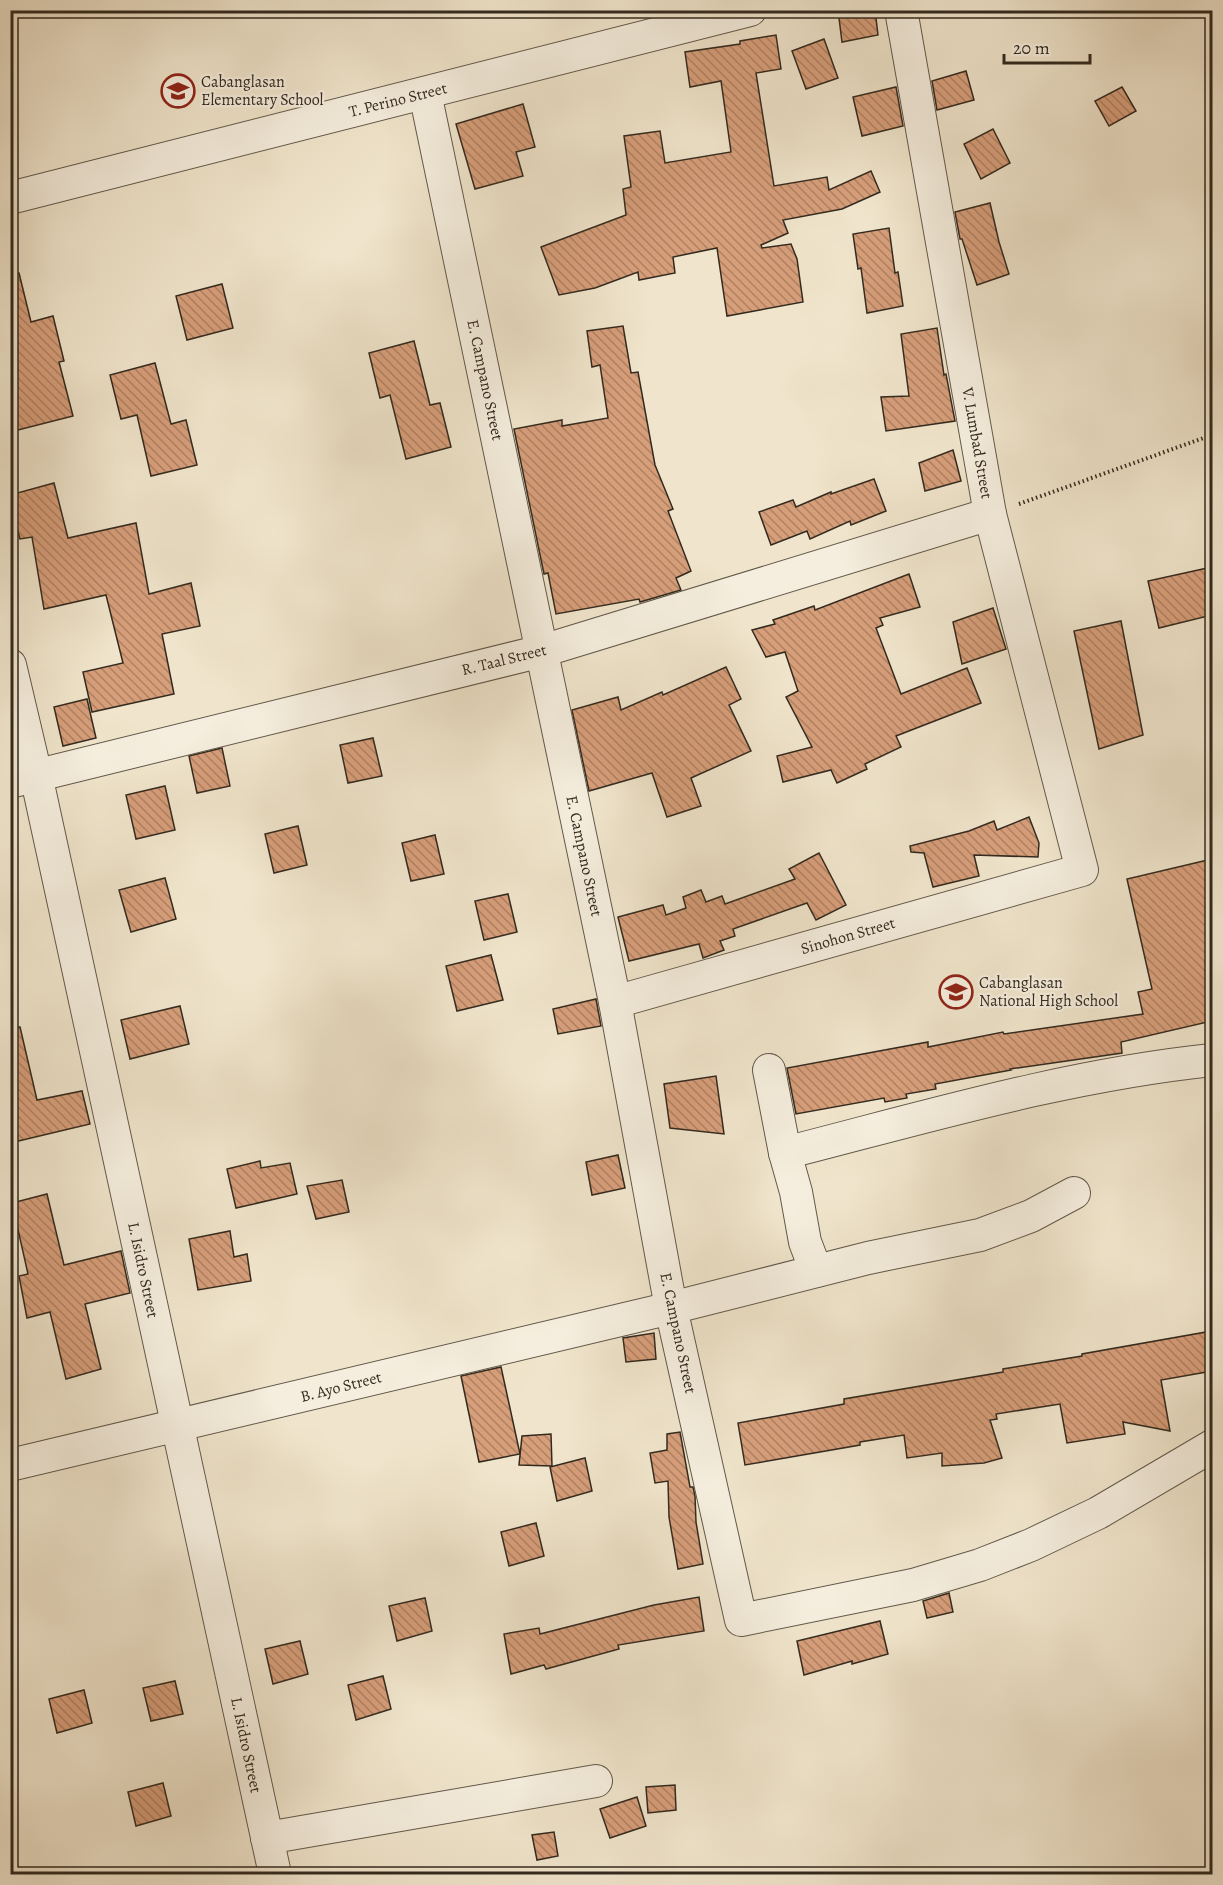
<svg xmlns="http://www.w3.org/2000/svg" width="1223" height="1885" font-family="Alegreya,serif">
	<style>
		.building { fill: url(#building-back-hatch); stroke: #332a1f; stroke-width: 1.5 }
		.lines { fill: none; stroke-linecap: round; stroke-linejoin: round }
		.minor-casing { stroke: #62594a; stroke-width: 34 }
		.path { stroke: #332a1f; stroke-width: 4; stroke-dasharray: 1.5 3; stroke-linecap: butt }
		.minor { stroke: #f5eede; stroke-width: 32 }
		.labels { text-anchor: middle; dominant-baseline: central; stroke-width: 4.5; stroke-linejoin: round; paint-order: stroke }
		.poi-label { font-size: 16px; fill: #332a1f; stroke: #f5eede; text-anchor: start }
		.street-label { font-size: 16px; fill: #332a1f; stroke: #f5eede }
	</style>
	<defs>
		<pattern id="building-back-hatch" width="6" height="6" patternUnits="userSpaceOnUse" patternTransform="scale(1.5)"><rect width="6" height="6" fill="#d79e7a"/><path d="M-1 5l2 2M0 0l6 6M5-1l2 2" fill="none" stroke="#af8163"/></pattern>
	</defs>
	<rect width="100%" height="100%" fill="#f0e5cc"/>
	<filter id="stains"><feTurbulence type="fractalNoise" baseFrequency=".00333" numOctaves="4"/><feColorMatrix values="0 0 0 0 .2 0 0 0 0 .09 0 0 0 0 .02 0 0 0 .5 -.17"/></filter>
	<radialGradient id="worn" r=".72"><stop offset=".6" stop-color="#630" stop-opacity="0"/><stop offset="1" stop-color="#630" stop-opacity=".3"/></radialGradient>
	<!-- building -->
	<g class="building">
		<polygon points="838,10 875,10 878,35 842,42"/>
		<polygon points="776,35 781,69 756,73 774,186 827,177 829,190 871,171 880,192 842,209 783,220 788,233 761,245 762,248 791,244 797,259 803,302 727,316 717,248 673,257 675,273 639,280 638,272 595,288 559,295 541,247 626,215 623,189 631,187 624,136 660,131 665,163 731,152 721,81 690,87 685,52 740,44 740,41"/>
		<polygon points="824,39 838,78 806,89 792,51"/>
		<polygon points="966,71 974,100 937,110 932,81"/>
		<polygon points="896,87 903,126 862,136 853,97"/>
		<polygon points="1122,87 1136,111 1109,126 1095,101"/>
		<polygon points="523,104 535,147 516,152 523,176 475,189 456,124"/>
		<polygon points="993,129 1010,163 981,179 964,144"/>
		<polygon points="990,203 999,242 1009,274 977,285 962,239 960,239 955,212"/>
		<polygon points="889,228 895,273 898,272 903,306 867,313 861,268 858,269 853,234"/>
		<polygon points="19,273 31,322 53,316 64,361 59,362 73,416 10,432 10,274"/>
		<polygon points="222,284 233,328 187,340 176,296"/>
		<polygon points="623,326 631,373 638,372 655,465 673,509 668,511 691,571 676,578 681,590 640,602 639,599 556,614 548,573 544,574 514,429 562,420 562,426 608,418 600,365 592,367 587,331"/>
		<polygon points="937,328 944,375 946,374 955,421 886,431 881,397 909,396 901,334"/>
		<polygon points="414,341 430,405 440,403 451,447 406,459 390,395 380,398 369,353"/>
		<polygon points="155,363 171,424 186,420 197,465 151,476 137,415 121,419 110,375"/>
		<polygon points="953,450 961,481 925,491 919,463"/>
		<polygon points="874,479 886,511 851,525 850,521 810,539 807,531 771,545 759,512 793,500 796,507 831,492 831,494"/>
		<polygon points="54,483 68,538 136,523 149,594 191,583 200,626 162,634 174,694 92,712 83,672 123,663 106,595 44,609 32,537 20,539 10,500 10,495"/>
		<polygon points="1212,567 1212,615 1159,628 1148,581"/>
		<polygon points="909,574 920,607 880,618 883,625 876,628 901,694 967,668 981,703 896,736 901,747 865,764 867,769 837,783 831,770 783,782 777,756 812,747 786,697 798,691 785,652 766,657 752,630 775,624 773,620 814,606 815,610"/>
		<polygon points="993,608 1006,649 962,664 953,622"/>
		<polygon points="1121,621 1143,735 1099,749 1074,631"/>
		<polygon points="726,667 741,699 729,705 751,751 691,778 701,806 667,817 652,773 589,791 572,710 618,697 621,710 662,692 663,695"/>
		<polygon points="87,699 96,738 63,746 54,707"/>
		<polygon points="373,738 382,776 348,783 340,745"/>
		<polygon points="222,748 230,786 197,793 189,756"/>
		<polygon points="165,786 175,830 136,839 126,795"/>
		<polygon points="1029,817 1039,843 1038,857 974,855 979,876 933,887 924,853 911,852 910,846 969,831 994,821 997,830"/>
		<polygon points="298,826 307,865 274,873 265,834"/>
		<polygon points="435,835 444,874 411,881 402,843"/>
		<polygon points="819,853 846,905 816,920 807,903 733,929 735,936 720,941 724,950 703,958 699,944 629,961 618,917 663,905 666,915 686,908 683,897 701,890 706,902 722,896 725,904 795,879 789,869"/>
		<polygon points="1212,859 1212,1021 1121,1042 1122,1053 1010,1069 1011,1070 935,1084 936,1089 906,1094 907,1098 885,1102 884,1098 796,1114 787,1068 928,1042 928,1047 1003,1032 1004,1034 1143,1014 1138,992 1152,989 1127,879"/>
		<polygon points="165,878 176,919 131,932 119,890"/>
		<polygon points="508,894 517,932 484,940 475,901"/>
		<polygon points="491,955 503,1000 457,1011 446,966"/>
		<polygon points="596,999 601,1026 558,1034 553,1009"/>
		<polygon points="180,1006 189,1044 130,1059 121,1020"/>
		<polygon points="20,1027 37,1100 82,1091 90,1124 10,1143 10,1028"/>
		<polygon points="716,1076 724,1134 670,1128 664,1084"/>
		<polygon points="618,1155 625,1188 592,1195 586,1162"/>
		<polygon points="260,1161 261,1168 290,1163 297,1194 236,1208 227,1169"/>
		<polygon points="342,1180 349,1212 316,1219 307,1186"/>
		<polygon points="47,1194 64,1265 121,1251 130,1293 85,1304 101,1369 66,1379 50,1312 27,1318 19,1276 28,1274 12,1203"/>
		<polygon points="230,1231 234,1257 247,1254 251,1281 198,1290 189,1239"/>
		<polygon points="1212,1331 1212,1371 1161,1380 1170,1431 1123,1422 1125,1434 1067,1443 1060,1404 996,1414 997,1419 990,1420 1002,1458 984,1463 942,1466 942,1453 907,1458 904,1435 860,1442 860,1445 745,1465 738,1423 844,1404 844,1399 1003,1372 1003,1369 1082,1356 1082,1354"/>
		<polygon points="654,1333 656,1359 626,1362 623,1338"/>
		<polygon points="501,1367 520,1454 479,1462 461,1376"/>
		<polygon points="680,1432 690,1487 693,1487 695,1496 696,1522 703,1564 678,1569 669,1517 668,1481 655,1483 650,1453 667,1450 667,1434"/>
		<polygon points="551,1434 552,1466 519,1465 522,1436"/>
		<polygon points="585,1458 592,1491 557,1501 550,1467"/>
		<polygon points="536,1523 544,1556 509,1566 501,1532"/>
		<polygon points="949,1593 953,1612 927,1618 923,1601"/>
		<polygon points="699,1597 704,1631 618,1645 619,1649 546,1669 544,1665 511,1674 504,1634 539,1628 540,1634 654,1605"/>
		<polygon points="425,1598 432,1631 397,1641 389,1606"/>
		<polygon points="880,1621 888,1654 852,1664 852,1661 804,1675 797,1641"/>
		<polygon points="300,1641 308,1674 273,1684 265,1649"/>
		<polygon points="383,1676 391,1709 356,1720 348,1685"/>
		<polygon points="175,1681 183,1714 151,1721 143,1688"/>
		<polygon points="84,1690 92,1723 57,1733 49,1699"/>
		<polygon points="163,1783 171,1816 136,1826 128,1792"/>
		<polygon points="675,1785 676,1810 648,1813 646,1787"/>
		<polygon points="637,1797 646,1826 610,1838 600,1809"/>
		<polygon points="554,1832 558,1856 537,1860 532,1835"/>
	</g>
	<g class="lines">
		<defs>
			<g id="minor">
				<polyline points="425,93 615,1002 671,1308 741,1620 913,1585 980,1565 1031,1545 1098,1513 1212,1446"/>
				<polyline points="10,198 750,10"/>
				<polyline points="10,665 36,775 275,1874"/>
				<polyline points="10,782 542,651 990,514"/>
				<polyline points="615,1002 1082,870 990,514 901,10"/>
				<polyline points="769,1070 785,1153 796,1192 805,1242 816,1271"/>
				<path d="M785,1153c141,-36 282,-78 427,-93"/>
				<polyline points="10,1465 671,1308 868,1258 980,1235 1031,1216 1074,1193"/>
				<polyline points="267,1838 596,1781"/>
			</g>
		</defs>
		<!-- minor casing -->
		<use href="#minor" class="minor-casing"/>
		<!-- path -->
		<polyline class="path" points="1019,504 1212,435"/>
		<!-- minor -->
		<use href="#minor" class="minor"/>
	</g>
	<!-- icons -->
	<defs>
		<symbol id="school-ring" viewBox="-11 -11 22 22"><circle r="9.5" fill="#f5eede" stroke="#8f2418" stroke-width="1.5"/><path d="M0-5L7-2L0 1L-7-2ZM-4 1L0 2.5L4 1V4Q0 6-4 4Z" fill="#8f2418"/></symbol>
	</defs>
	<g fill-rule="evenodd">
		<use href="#school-ring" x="159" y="72" width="38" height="38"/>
		<use href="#school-ring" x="937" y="973" width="38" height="38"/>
	</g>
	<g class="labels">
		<!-- poi labels -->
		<g class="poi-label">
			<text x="201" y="82">Cabanglasan<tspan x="201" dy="18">Elementary School</tspan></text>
			<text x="979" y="983">Cabanglasan<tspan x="979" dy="18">National High School</tspan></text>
		</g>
		<!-- street labels -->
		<g class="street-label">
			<text transform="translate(398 100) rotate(-14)">T. Perino Street</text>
			<text transform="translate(485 380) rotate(78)">E. Campano Street</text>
			<text transform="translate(977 443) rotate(80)">V. Lumbad Street</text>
			<text transform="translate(504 660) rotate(-14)">R. Taal Street</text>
			<text transform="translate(584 856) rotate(78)">E. Campano Street</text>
			<text transform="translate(848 936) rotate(-16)">Sinohon Street</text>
			<text transform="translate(143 1270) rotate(78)">L. Isidro Street</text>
			<text transform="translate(678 1333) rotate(78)">E. Campano Street</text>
			<text transform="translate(341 1387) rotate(-14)">B. Ayo Street</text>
			<text transform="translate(246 1745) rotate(78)">L. Isidro Street</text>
		</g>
	</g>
	<!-- margin -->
	<rect width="1223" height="1885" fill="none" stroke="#f0e5cc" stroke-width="36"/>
	<rect x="12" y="12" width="1199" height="1861" fill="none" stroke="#332a1f" stroke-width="3"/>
	<rect x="18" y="18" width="1187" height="1849" fill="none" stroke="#332a1f" stroke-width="1.5"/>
	<!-- scale -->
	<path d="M1004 54v9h86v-9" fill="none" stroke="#332a1f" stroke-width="3"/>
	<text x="1013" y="54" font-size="18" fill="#332a1f" stroke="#f5eede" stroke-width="4.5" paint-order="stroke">20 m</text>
	<rect width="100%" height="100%" filter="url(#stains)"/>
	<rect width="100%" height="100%" fill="url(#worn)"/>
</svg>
